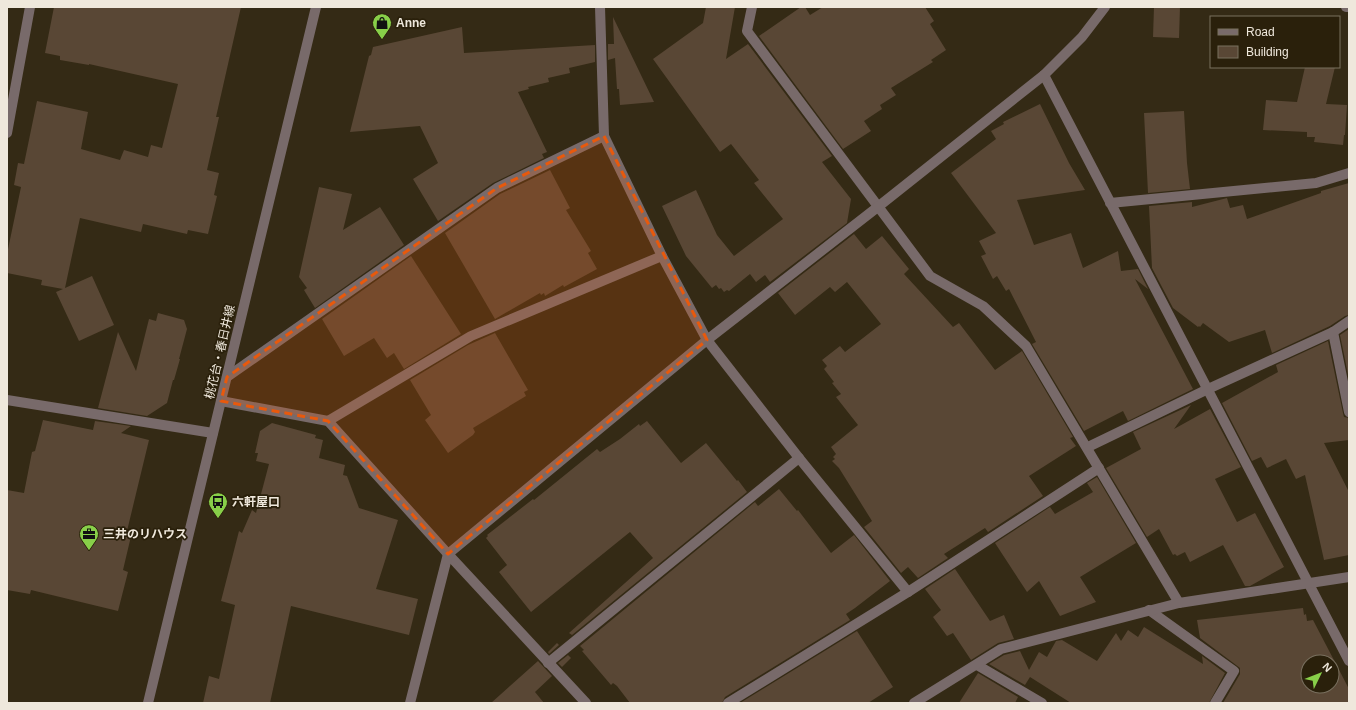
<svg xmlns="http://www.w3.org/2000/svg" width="1356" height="710" font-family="Helvetica,'Noto Sans JP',sans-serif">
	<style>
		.building { fill: #594735; fill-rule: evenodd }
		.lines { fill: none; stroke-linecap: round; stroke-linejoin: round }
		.minor { stroke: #786a6a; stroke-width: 10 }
		.tertiary { stroke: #786a6a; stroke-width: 10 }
		.marked { fill: #e8590c; fill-opacity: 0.2; stroke: #e8590c; stroke-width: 3; stroke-dasharray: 8 5; stroke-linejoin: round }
		.labels { text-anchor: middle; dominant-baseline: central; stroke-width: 3.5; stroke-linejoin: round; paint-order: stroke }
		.poi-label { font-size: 12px; font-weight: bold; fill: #efe8dc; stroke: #2a200b; text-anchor: start }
		.street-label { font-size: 12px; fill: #efe8dc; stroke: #2a200b }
	</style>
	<rect width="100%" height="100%" fill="#342a15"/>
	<!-- building -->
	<g class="building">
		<polygon points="54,7 241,7 216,117 219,117 207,170 219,173 214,195 217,196 208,234 188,230 187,234 143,224 141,232 80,218 65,288 92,276 114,325 79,341 56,292 63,289 41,285 42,280 7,273 7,254 21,187 14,185 18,163 24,164 37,101 88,112 81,149 120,160 124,150 148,157 151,145 162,148 178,84 89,64 89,65 60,60 60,56 45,53"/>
		<polygon points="706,7 735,7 726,59 748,44 832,156 822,162 851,199 847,223 770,282 765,275 756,282 750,274 729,291 727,290 724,292 721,288 719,289 716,285 712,288 686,256 662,206 696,190 717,235 734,256 783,219 754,183 759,180 731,144 720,152 653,59 703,23"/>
		<polygon points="801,7 805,7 810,15 823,7 925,7 934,21 930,24 946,50 931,60 933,62 891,88 896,95 880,105 882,109 864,121 871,131 843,149 759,36"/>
		<polygon points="1154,7 1180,7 1179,38 1153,37"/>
		<polygon points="613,17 654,102 620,105 619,89 617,89 615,58 608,60 608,44 614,44"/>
		<polygon points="462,27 464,53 595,45 595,62 569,68 570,73 548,78 549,82 528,87 529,89 518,92 547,152 542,154 544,158 493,183 438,221 413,179 438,163 420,126 350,132 369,56 371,55 373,47"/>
		<polygon points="1305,67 1335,67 1326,104 1347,105 1345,135 1344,135 1343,145 1314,142 1315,137 1307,137 1307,132 1263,130 1266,100 1297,102"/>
		<polygon points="1040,104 1069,163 1085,190 1017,200 1034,245 1071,233 1083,268 1118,251 1121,271 1138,269 1148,289 1135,279 1193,389 1128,421 1123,411 1084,431 1032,344 1036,342 1009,289 1006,291 997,276 993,279 981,256 986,254 979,241 996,233 951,173 996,139 991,131 1004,124 1003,122"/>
		<polygon points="1184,111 1187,163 1190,189 1148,193 1144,113"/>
		<polygon points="550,170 570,208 566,210 591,251 588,253 597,269 564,287 563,285 545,296 544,293 541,295 540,293 495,319 445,233 500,194"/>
		<polygon points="1349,183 1349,315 1345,316 1330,326 1272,353 1265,330 1229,342 1203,323 1200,327 1199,326 1198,327 1173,308 1152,268 1149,206 1192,202 1192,207 1227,198 1230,208 1243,205 1247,219 1321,193 1321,191"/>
		<polygon points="319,187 352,194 343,230 380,207 404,245 315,308 304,290 307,288 299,277"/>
		<polygon points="854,234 866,249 882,236 909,269 904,274 953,327 959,323 995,370 1022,351 1073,437 1070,438 1076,446 1029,476 1043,496 988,532 985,528 944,554 948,558 918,578 908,567 901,573 864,527 872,521 839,468 832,461 835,459 833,457 836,454 831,447 858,425 836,397 841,394 832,383 834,382 824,369 827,366 822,360 840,346 845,352 881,324 847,282 835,292 830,287 795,315 778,293"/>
		<polygon points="411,256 461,334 404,369 394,353 387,358 374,338 344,356 322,319"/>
		<polygon points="158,313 184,320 187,329 179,359 180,359 174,380 173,380 167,403 147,416 98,408 118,332 136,371 149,319 156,321"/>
		<polygon points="1349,329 1349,379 1340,335"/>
		<polygon points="495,333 528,390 524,392 526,396 473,428 475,432 473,435 448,453 425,420 431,415 410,380 468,345"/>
		<polygon points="1328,341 1343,413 1344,417 1349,418 1349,440 1324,443 1349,492 1349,555 1324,560 1305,475 1296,479 1286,459 1267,468 1261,457 1252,461 1222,403 1278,372 1276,365"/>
		<polygon points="1191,405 1174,429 1210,409 1241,467 1215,479 1237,522 1255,513 1284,567 1250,586 1245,586 1223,545 1190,562 1185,552 1177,556 1175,554 1173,555 1159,529 1147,537 1106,468 1141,449 1133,432"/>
		<polygon points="43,420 93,430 95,421 131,426 121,433 149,440 127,531 132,532 123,570 128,572 118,611 31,590 30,594 7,590 7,490 24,493 32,452 35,451"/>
		<polygon points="647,421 681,463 706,443 737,481 738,480 747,492 572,635 569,633 653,558 630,532 531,612 499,572 507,565 486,538 488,536 487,535 533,499 534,500 597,449 600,452 620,439 639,424 640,426"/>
		<polygon points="272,423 316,435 315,438 323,440 319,458 345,465 343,475 347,476 359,508 398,520 376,589 418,599 409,635 291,606 270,703 203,703 209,676 219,679 235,605 221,601 239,531 242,533 252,510 256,513 269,464 256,461 258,453 255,453 260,431"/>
		<polygon points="1097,477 1136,543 1080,577 1096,602 1060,616 1039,581 1027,592 995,543 1050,507 1055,514 1093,492 1087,483"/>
		<polygon points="779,489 797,511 798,510 831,553 854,535 890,581 855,608 846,614 850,620 725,697 722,703 630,703 617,686 613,683 611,685 582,651 584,650 580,646 755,502 758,506"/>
		<polygon points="955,569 990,621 1004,615 1014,639 998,643 971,660 953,633 947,636 933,617 941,610 925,589"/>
		<path d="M1303,608l1,7 2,-1 1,7 6,-1 36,69v14h-126l17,-29v-6l-40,-30 -3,-18zM1308,662h24v24h-24z"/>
		<polygon points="1144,627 1203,664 1202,656 1225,673 1209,703 1071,703 1030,677 1025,685 989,664 1004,655 1020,651 1029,670 1039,652 1047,657 1056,641 1062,640 1097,661 1116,633 1121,641 1128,630 1138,637"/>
		<polygon points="857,631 893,687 868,703 740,703"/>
		<polygon points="557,643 559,645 549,654 548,652"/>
		<polygon points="568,655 571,658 562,667 558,663"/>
		<polygon points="538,661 552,676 535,692 544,703 491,703"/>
		<polygon points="978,673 1018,697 1015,703 959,703"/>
	</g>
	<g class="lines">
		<!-- minor -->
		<g class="minor">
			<polyline points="600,7 604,136 662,256 707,340 799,458 908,592"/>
			<polyline points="752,7 747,31 930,276 983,306 1026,346 1179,603"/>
			<polyline points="1044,75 1349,661"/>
			<polyline points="7,133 30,7"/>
			<polyline points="1110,203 1316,183 1349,173"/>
			<polyline points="1333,332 1349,412"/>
			<polyline points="227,377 497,188 604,136"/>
			<polyline points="7,400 213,433"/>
			<polyline points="221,401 328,421 448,554 586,703"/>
			<polyline points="328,421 471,336 662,256"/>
			<polyline points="1088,447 1208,389 1333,332 1349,321"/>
			<polyline points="1149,610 1234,671 1215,703"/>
			<polyline points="548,663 799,458"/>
			<polyline points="977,665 1042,703"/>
			<polyline points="410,703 448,554 707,340 879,206 1044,75 1082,37 1105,7"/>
			<polyline points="728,703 908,592 1099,468"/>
			<polyline points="914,703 1001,649 1179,603 1349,577"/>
		</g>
		<!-- tertiary -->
		<g class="tertiary">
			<polyline points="1346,7 1349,7"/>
			<polyline points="148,703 316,7"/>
		</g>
	</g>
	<!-- marked area -->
	<path class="marked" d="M604,136l103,204 -259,214 -120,-133 -107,-20 6,-24 270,-189z"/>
	<!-- icons -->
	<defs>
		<symbol id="shop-pin" viewBox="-11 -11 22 30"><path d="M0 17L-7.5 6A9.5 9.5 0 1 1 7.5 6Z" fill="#88cf49" stroke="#2a200b"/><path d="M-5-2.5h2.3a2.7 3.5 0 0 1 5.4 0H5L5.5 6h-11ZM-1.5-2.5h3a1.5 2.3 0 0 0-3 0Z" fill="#111"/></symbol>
		<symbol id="bus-pin" viewBox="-11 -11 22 30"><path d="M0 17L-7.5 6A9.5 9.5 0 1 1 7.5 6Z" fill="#88cf49" stroke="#2a200b"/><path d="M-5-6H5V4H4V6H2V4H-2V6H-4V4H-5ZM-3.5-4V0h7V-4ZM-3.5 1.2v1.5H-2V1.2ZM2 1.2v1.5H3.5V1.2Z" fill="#111"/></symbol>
		<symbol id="office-pin" viewBox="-11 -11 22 30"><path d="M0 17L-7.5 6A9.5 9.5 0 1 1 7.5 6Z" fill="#88cf49" stroke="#2a200b"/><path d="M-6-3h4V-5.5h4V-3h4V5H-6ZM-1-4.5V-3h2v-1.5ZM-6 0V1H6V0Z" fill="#111"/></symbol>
	</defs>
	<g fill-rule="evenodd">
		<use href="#shop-pin" x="371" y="12" width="22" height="30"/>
		<use href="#bus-pin" x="207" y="491" width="22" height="30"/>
		<use href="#office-pin" x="78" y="523" width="22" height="30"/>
	</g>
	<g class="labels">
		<!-- poi labels -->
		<g class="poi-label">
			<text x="396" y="23">Anne</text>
			<text x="232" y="502">六軒屋口</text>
			<text x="103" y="534">三井のリハウス</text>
		</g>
		<!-- street labels -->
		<g class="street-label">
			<text transform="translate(220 352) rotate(-77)">桃花台・春日井線</text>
		</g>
	</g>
	<!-- border -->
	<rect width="1356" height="710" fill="none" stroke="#efe8dc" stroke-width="16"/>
	<!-- legend -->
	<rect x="1210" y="16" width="130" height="52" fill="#2a200b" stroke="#79705f"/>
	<rect x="1218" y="29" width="20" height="6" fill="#786a6a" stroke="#79705f"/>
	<text x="1246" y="36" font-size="12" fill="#efe8dc">Road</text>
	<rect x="1218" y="46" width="20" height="12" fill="#594735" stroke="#79705f"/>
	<text x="1246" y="56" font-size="12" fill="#efe8dc">Building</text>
	<!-- north arrow -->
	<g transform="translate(1320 674) rotate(47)"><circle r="19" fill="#2a200b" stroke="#79705f"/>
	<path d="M0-3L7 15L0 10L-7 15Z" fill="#88cf49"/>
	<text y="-6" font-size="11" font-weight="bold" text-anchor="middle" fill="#efe8dc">N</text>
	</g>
</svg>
